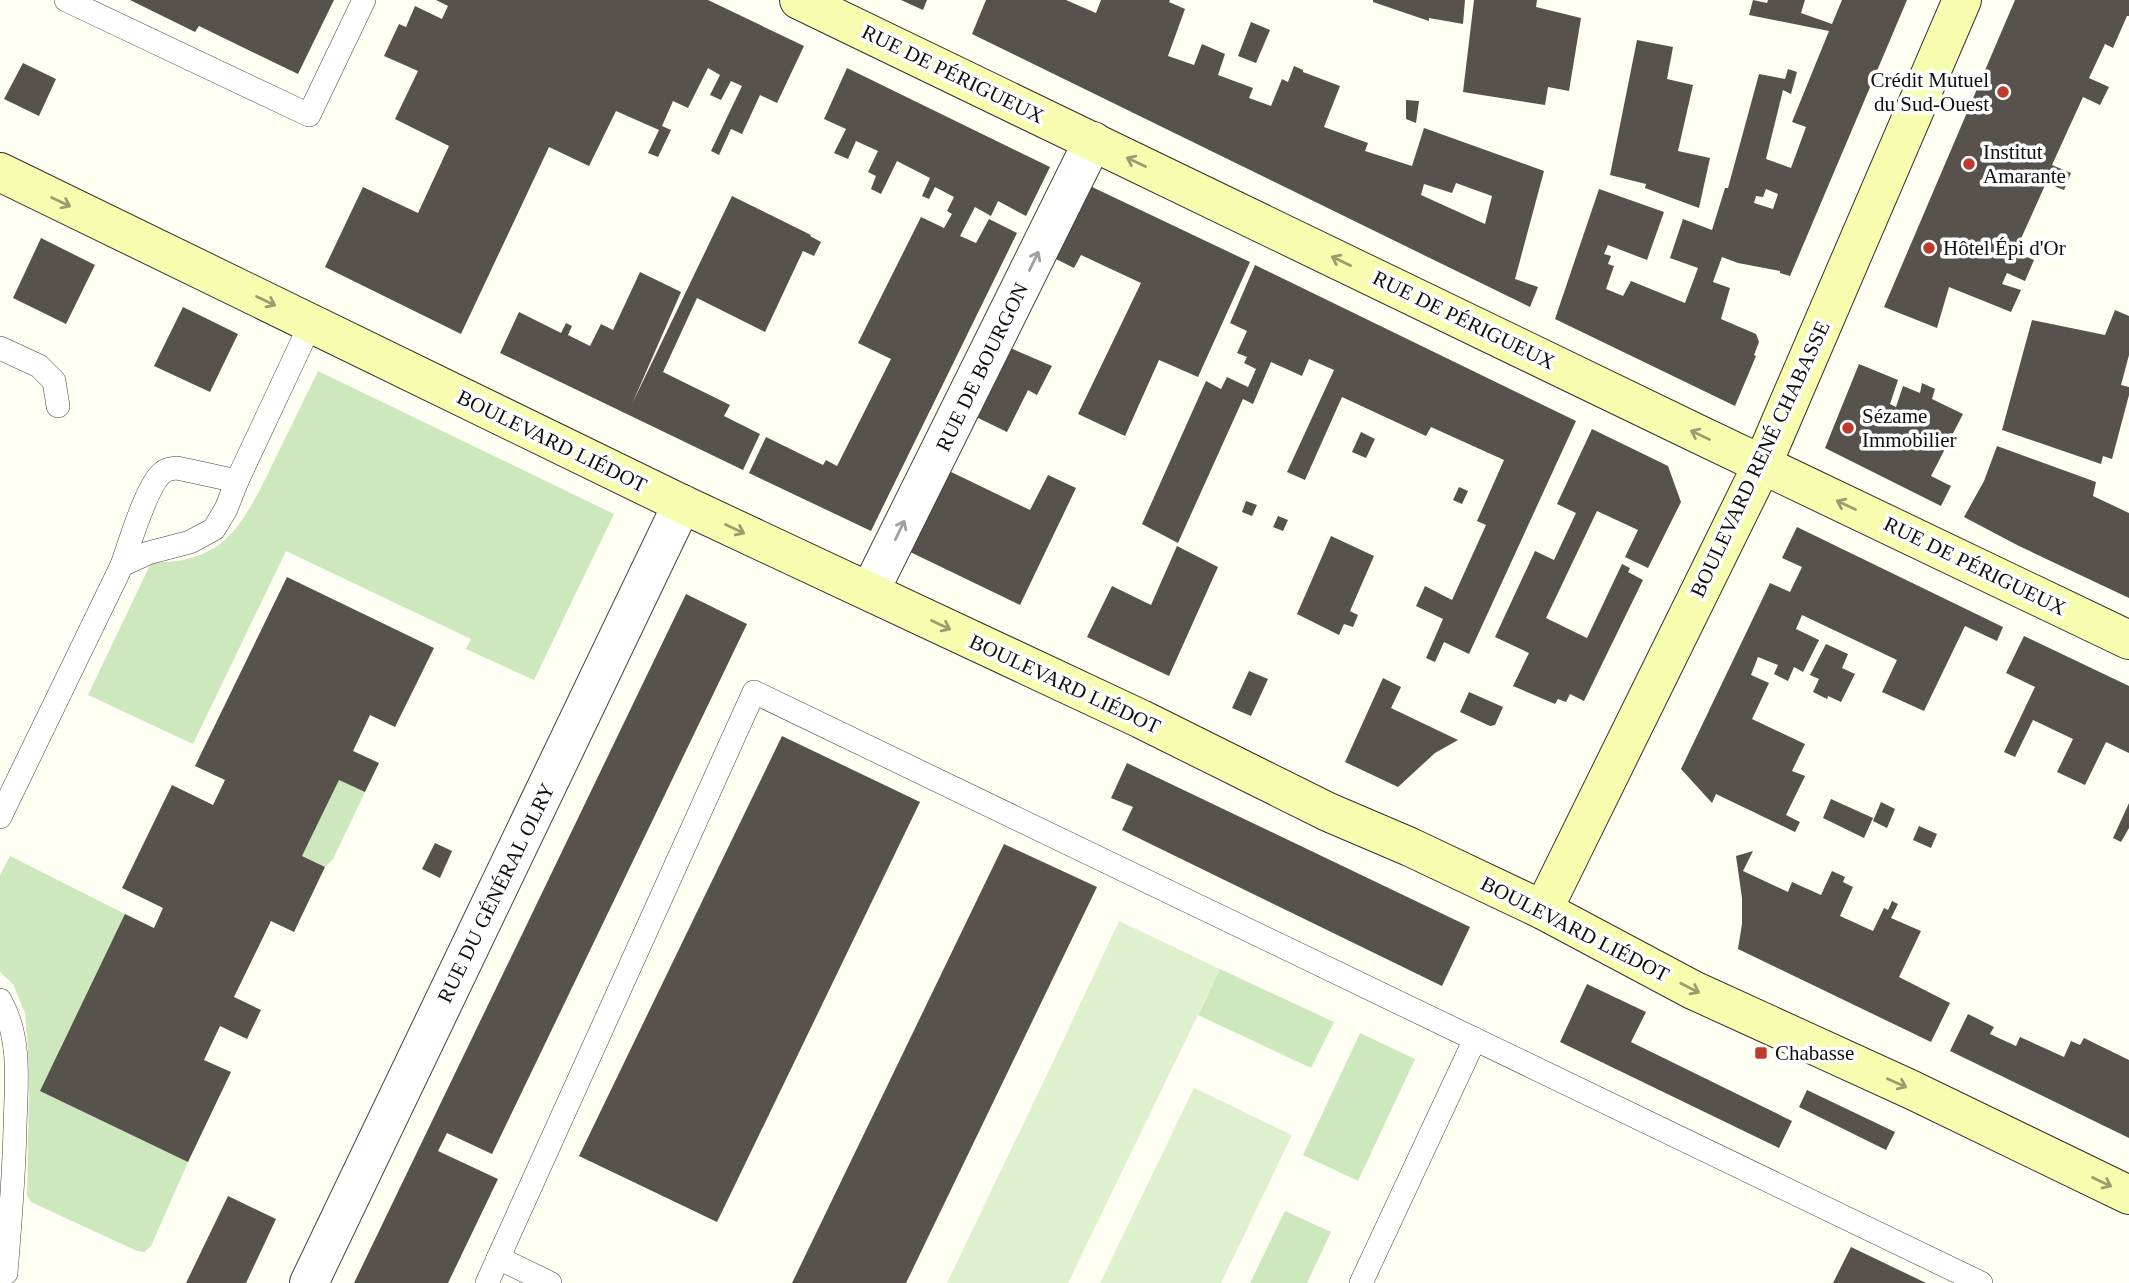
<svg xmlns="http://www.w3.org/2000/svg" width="2129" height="1283" font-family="'Times New Roman',serif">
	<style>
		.green { fill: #cce8bc }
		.pitch { fill: #def0cd }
		.building { fill: #58524c; fill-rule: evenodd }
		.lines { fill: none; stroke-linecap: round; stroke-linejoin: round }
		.lane-casing { stroke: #424242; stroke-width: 24 }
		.street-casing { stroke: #424242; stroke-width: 40 }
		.secondary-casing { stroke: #313131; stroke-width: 40 }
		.lane { stroke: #fff; stroke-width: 23 }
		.street { stroke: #fff; stroke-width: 38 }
		.secondary { stroke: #f8fcaf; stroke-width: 38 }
		.oneway { stroke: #9b9d6f }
		.oneway2 { stroke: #9f9f9f }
		.poi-dot { fill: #bb3c2b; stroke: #fff; stroke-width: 2.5 }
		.labels { text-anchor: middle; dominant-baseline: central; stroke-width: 7; stroke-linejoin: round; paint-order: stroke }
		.street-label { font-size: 21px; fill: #0f0f0f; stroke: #fff }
		.poi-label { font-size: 21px; fill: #0f0f0f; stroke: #fff; text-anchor: start }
	</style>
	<rect width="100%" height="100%" fill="#fffef2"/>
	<!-- green -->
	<g class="green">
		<path d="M318,371l296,143 -80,166 -68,-31 5,-10 -185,-88 -93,193 -105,-49 63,-132c22,-1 44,-3 63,-15 31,-18 52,-72 68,-103 12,-25 24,-49 36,-74z"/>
		<polygon points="339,780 365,792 333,859 325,867 302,856"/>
		<polygon points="10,856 125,914 188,1162 151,1246 144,1252 137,1251 31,1202 27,1195 29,1090 28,1048 25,1013 13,984 0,972 0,875"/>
		<polygon points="1220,969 1334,1022 1311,1068 1198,1015"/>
		<polygon points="1360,1033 1415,1059 1358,1181 1303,1155"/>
		<polygon points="1285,1211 1331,1232 1307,1283 1250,1283"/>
	</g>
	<!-- pitch -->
	<g class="pitch">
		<polygon points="1119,921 1220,969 1068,1283 947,1283 1054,1060"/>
		<polygon points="1194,1088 1292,1135 1221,1283 1100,1283"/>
	</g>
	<!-- building -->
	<g class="building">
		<polygon points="130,0 334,0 298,74 199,26 195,32"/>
		<polygon points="436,0 708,0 804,46 777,103 760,95 742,134 731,129 719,155 711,151 742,86 731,81 721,100 710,95 720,75 708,68 688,108 673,101 662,126 671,130 658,157 648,153 659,130 616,111 589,166 549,147 461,334 325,267 363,187 418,213 449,146 395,119 418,71 384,56 399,24 406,27 415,6 442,19 448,6"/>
		<polygon points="901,0 927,0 923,10"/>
		<path d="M986,0h80l30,13 5,-13h69l-1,2 16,7 -17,47 26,9 8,-21 23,10 -7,21 35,13 -4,10 22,8 11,-27 6,3 6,-16 9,4v2l37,14 -16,41 44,16 -3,8 47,15 12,-38 120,43 -29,108 23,8 -8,20 -558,-273zM1456,183l36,13 -7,28 -64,-29 3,-11 28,9z"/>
		<polygon points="1373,0 1465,0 1463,24 1429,18 1429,21 1373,2"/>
		<polygon points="1474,0 1537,0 1536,7 1581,18 1569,91 1548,87 1545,105 1463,92"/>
		<path d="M1753,0l14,3 1,-3h37l-4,13 31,11 10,-24h65l-117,276 -10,-3v-2l-42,-8 -16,-6 -9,25 17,6 -9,31 35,15 3,8 -5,13 2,1 -21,50 -180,-87 44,-130 65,23 -17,48 -39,-15 -4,9 7,2 -3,8 6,2 -8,23 17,7 8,-15 54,22 13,-35 -28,-10 13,-39 29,11 13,-42h3l31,-114 26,5 3,-10 9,3 -6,22 -8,-4 -17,69 25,9 15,-41 -14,-5 37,-91 -80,-16zM1766,189l12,5 -5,15 -19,-6 2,-7 7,1z"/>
		<polygon points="2015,0 2129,0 2129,16 2127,16 2113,48 2105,44 2089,78 2109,87 2100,105 2083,97 2052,165 2071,173 2064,190 2046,183 2015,252 2034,260 2025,281 2007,273 2002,284 2021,290 2011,312 1949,287 1937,328 1884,307"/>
		<polygon points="1251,22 1270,30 1256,63 1238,56"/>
		<polygon points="1637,40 1673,47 1667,79 1693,85 1678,151 1710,158 1699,208 1645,188 1646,184 1610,175"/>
		<polygon points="23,63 56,79 39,116 4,99"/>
		<polygon points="847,68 1050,167 1026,216 998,201 991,216 975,207 960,236 976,243 989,219 1017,233 871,531 749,473 766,437 823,465 826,460 837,466 891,359 858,343 921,217 944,228 952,214 947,211 954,197 935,187 929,199 922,196 930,178 897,161 881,194 871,189 876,176 868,172 878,151 856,141 848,159 834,153 846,129 824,119"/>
		<polygon points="1406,100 1419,101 1416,123 1406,119"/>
		<polygon points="1090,186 1250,262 1198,377 1159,360 1125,436 1078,414 1141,283 1081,255 1074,268 1054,258"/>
		<polygon points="732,196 811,235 810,236 821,242 814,256 803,251 765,332 697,298 663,372 730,405 724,416 760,434 743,470 500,353 519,312 561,333 566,323 572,326 568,335 590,346 601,324 613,330 640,272 681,292 632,404"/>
		<polygon points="41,238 95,265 66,324 13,298"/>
		<polygon points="1255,265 1576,421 1469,654 1444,642 1435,662 1426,658 1443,619 1416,606 1425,586 1452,600 1486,525 1477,521 1504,460 1431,427 1426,436 1342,397 1305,480 1287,472 1334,370 1309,359 1302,376 1271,362 1253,404 1243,399 1178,543 1142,524 1206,381 1221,389 1227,377 1248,387 1256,369 1244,363 1247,357 1237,353 1247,331 1230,323"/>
		<polygon points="183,307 238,334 210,392 154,366"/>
		<polygon points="2115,310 2129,316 2129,355 2121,385 2129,387 2129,395 2112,459 2103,456 2101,464 2002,430 2032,320 2105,335"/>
		<polygon points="1008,347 1052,366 1037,395 1028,390 1007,432 974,416"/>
		<polygon points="1859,364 1898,380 1890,404 1896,407 1903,386 1920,393 1922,383 1935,389 1932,399 1963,414 1931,476 1951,486 1941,506 1825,448"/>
		<polygon points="1592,429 1668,466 1681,502 1648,568 1625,557 1638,530 1597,511 1546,618 1587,638 1622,564 1630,568 1628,572 1643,580 1584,701 1570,694 1566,702 1558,699 1555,704 1513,686 1529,653 1495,637 1535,551 1554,560 1561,545 1576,513 1557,504"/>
		<polygon points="1361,432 1375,439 1366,458 1352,452"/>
		<polygon points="1997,446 2096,482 2093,496 2129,513 2129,598 2019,546 1964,517 1984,481"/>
		<polygon points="947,470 1030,510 1048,475 1076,488 1020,605 906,550"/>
		<polygon points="1459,487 1468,491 1462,504 1453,500"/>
		<polygon points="1246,501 1257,505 1252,516 1242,512"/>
		<polygon points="1278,516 1288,520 1283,531 1273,527"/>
		<polygon points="1797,527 2003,627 1997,641 1965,626 1924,711 1882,692 1897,660 1802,615 1796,629 1819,640 1803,672 1794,667 1788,681 1774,674 1778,665 1758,657 1751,675 1769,683 1752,719 1805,744 1792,771 1805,776 1786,815 1800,822 1795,832 1716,794 1712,803 1681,769 1770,583 1790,592 1802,567 1782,558"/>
		<polygon points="1331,536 1374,556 1350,611 1358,615 1353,627 1344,624 1339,635 1297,614"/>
		<polygon points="1177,546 1218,567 1169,676 1087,637 1112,586 1151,605"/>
		<polygon points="287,577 434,648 395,727 370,715 353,751 379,763 365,792 339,780 302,856 325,867 294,932 271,921 234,997 261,1010 247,1039 220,1026 204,1060 231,1072 188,1162 40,1091 125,914 154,928 163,908 122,888 172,785 213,805 225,780 195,766"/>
		<polygon points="686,594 747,624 492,1154 447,1133 438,1151 498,1179 448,1283 354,1283"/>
		<polygon points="2024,636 2129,686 2129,753 2106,742 2085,785 2057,772 2073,739 2033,720 2015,757 2004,752 2035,687 2006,673"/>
		<polygon points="1826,644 1848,654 1842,668 1855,674 1841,702 1828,696 1827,699 1813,692 1819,679 1810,675"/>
		<polygon points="1249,671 1268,679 1251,716 1232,708"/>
		<polygon points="1383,678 1401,687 1391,708 1458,740 1435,753 1398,787 1345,762"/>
		<polygon points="1469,692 1503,707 1495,725 1490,726 1460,712"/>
		<polygon points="782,736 920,802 717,1222 579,1156"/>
		<polygon points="1127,763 1470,927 1442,986 1122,830 1133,807 1111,798"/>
		<polygon points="1831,799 1873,818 1864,838 1823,818"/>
		<polygon points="1881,802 1895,809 1887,828 1873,821"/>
		<polygon points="2129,803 2129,828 2121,842 2113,838"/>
		<polygon points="1919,826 1937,834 1931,848 1913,840"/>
		<polygon points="435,843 452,851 440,878 422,869"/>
		<polygon points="1004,844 1097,887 906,1283 792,1283"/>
		<polygon points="1753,851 1743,871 1788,892 1792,882 1821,895 1832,871 1845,877 1843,882 1853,887 1840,916 1873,931 1884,908 1888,910 1892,901 1898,904 1891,918 1921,931 1899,977 1950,1003 1931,1042 1738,949 1742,924 1742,898 1736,856"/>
		<polygon points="1587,984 1646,1012 1631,1042 1792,1121 1779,1148 1560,1042"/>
		<polygon points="1968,1014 1994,1027 1990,1034 2016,1046 2020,1037 2064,1057 2071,1041 2080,1045 2084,1038 2129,1060 2129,1138 1950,1051"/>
		<polygon points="1807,1090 1895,1132 1886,1150 1799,1107"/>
		<polygon points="228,1196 276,1219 246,1283 186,1283"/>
		<polygon points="1851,1247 1926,1283 1833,1283"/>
	</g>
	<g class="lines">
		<defs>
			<g id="lane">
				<polyline points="66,0 309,115 364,0"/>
				<polyline points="0,348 39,366 54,381 58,406"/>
				<path d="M122,565c7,-20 25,-80 40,-92 4,-4 9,-4 15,-5l60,13"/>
				<polyline points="0,817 122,565 148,553 190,542 214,529 226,509 237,481 311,323"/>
				<path d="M0,1000c22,38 16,85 15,127 -1,49 -5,98 -9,146"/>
				<polyline points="498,1258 550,1283"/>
				<polyline points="487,1283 754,692 1981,1283"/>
				<polyline points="1361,1283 1475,1039"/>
			</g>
			<g id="street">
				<polyline points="870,591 1093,141"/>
				<polyline points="309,1283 682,504"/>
			</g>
			<g id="secondary">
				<polyline points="799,0 1696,433 2129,640"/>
				<polyline points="0,172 682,504 1141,719 1328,812 1410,847 1543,910 1693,990 1912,1090 2129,1195"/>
				<polyline points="1543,910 1763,463 1962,0"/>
			</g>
		</defs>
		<!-- lane casing -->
		<use href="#lane" class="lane-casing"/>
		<!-- street casing -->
		<use href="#street" class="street-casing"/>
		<!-- secondary casing -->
		<use href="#secondary" class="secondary-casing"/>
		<!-- lane -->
		<use href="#lane" class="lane"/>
		<!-- street -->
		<use href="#street" class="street"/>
		<!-- secondary -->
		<use href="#secondary" class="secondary"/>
	</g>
	<!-- one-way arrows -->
	<defs><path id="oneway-shaft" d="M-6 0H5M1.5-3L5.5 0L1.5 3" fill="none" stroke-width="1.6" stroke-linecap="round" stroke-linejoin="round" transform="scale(1.75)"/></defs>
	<g class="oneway">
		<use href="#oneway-shaft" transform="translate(1136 162) rotate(-154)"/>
		<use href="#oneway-shaft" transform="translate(61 202) rotate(26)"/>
		<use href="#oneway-shaft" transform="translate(1341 261) rotate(-154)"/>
		<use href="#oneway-shaft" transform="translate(266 301) rotate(26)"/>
		<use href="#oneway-shaft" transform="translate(1700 435) rotate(-155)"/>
		<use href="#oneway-shaft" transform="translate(1846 505) rotate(-155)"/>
		<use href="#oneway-shaft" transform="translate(735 529) rotate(25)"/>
		<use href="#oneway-shaft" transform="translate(941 625) rotate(25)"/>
		<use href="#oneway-shaft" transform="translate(1690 988) rotate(27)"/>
		<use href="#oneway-shaft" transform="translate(1897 1083) rotate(24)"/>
		<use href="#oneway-shaft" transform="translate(2102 1182) rotate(26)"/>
	</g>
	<g class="oneway2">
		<use href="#oneway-shaft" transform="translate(1034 261) rotate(-64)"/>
		<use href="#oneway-shaft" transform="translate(900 530) rotate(-64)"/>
	</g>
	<!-- markers -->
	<g class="poi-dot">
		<circle cx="2003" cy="92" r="7"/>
		<circle cx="1969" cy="164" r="7"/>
		<circle cx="1929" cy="248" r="7"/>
		<circle cx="1848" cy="428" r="7"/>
		<rect x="1754" y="1046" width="14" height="14" rx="3.5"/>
	</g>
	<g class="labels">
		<!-- street labels -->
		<g class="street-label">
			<text transform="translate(953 74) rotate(26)">RUE DE PÉRIGUEUX</text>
			<text transform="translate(1464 320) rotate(26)">RUE DE PÉRIGUEUX</text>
			<text transform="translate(982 367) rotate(-64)">RUE DE BOURGON</text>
			<text transform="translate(552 441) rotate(26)">BOULEVARD LIÉDOT</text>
			<text transform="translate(1760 459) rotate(-65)">BOULEVARD RENÉ CHABASSE</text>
			<text transform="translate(1975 566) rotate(26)">RUE DE PÉRIGUEUX</text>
			<text transform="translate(1065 684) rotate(25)">BOULEVARD LIÉDOT</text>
			<text transform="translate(496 893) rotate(-64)">RUE DU GÉNÉRAL OLRY</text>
			<text transform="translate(1575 929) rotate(27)">BOULEVARD LIÉDOT</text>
		</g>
		<!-- poi labels -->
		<g class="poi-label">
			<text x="1989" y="80" text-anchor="end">Crédit Mutuel<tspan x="1989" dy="24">du Sud-Ouest</tspan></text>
			<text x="1983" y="152">Institut<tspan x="1983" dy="24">Amarante</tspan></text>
			<text x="1943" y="248">Hôtel Épi d'Or</text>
			<text x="1862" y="416">Sézame<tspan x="1862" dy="24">Immobilier</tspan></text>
			<text x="1775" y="1053">Chabasse</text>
		</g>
	</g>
</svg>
